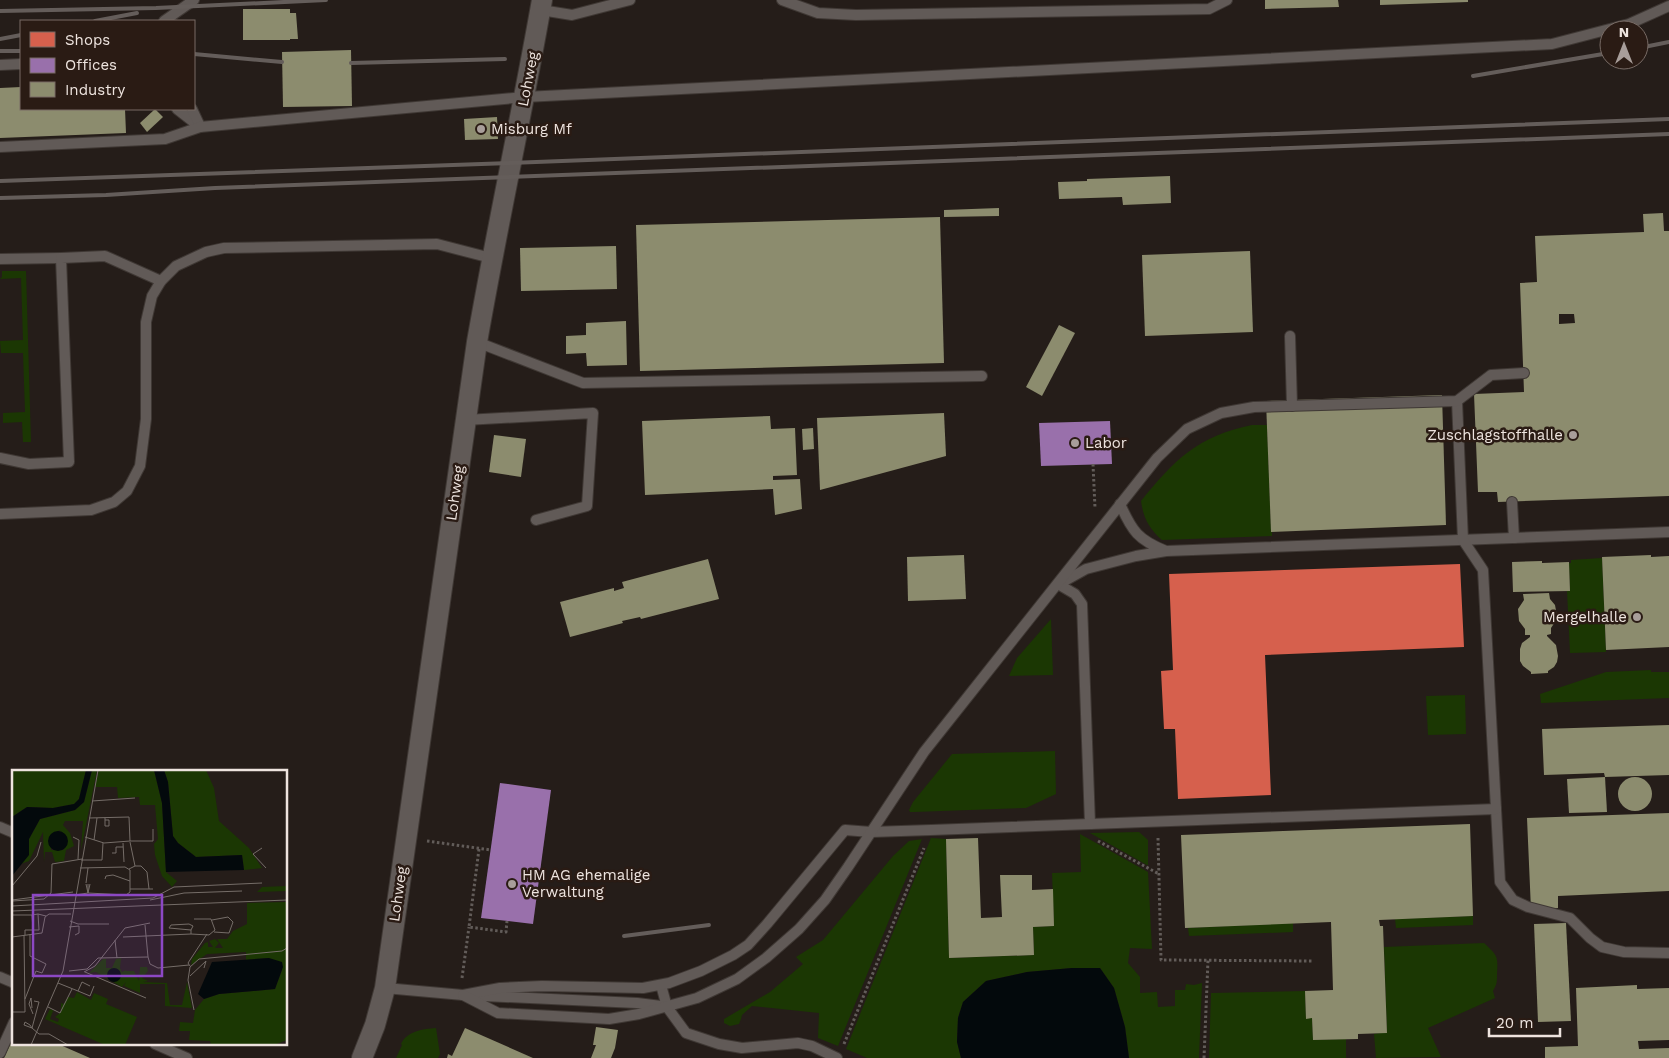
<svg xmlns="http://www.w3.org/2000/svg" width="1669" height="1058" font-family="'Work Sans',sans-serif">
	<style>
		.green { fill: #1b3703 }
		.water { fill: #03090c }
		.shops { fill: #d6604d }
		.offices { fill: #9970ab }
		.industry { fill: #8c8c6e; fill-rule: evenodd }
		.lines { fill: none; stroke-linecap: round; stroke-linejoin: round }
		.service-casing { stroke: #3f3834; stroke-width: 12 }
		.minor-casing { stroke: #3f3834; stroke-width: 22 }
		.path { stroke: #625c59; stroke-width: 3; stroke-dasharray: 2.5 2.5; stroke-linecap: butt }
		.service { stroke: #615a57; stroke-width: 10 }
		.minor { stroke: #615a57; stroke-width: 20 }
		.rail { stroke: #645d5a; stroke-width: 4 }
		.poi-dot { fill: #a89e9a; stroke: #2a1b14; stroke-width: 2 }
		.labels { text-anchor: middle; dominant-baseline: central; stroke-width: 5; stroke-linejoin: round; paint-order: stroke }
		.street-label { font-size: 15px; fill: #eee4df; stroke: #2a1b14 }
		.poi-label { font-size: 15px; fill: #eee4df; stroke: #2a1b14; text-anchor: start }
		.inset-road { fill: none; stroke: #756d68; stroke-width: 1 }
		.view { fill: #8c48c4; fill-opacity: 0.15; stroke: #8c48c4; stroke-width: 2.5 }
		.inset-edge { fill: none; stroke: #eee4df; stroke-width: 2.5 }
	</style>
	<rect width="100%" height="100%" fill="#251d19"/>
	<!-- green -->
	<g class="green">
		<polygon points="2,271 26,271 31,442 23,442 22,422 3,423 3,413 25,412 23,353 1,353 0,341 23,340 21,278 0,279 2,277"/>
		<path d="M1252,425h15l4,106 1,1v4l-110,4c-13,-11 -19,-23 -21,-39 33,-41 57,-65 111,-76z"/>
		<polygon points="1602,558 1606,652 1570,653 1567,591 1570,590 1569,563 1571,563 1571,560"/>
		<polygon points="1051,619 1053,675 1009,676 1017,658"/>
		<polygon points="1651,670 1651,672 1669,672 1669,698 1541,703 1540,694 1606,672"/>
		<polygon points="1465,695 1466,734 1428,735 1426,696"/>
		<polygon points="1055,751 1056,794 1026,808 914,812 910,812 909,810 913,802 952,754"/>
		<polygon points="1139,832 1148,840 1148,865 1147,865 1090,833"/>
		<polygon points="1080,834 1148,872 1152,949 1130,948 1128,963 1140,977 1140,993 1157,992 1158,1007 1175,1006 1175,990 1185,990 1186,984 1194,985 1202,983 1199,1058 1129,1058 1125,1027 1114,988 1100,968 1072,968 1027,972 986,981 963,1002 958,1018 957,1041 961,1058 867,1058 846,1049 931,838 946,839 949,958 1034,955 1033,927 1054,926 1052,873 1081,872"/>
		<polygon points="922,839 838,1046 818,1038 819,1013 752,1006 742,1015 741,1019 739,1024 730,1026 724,1023 724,1019 770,992 803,964 796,957 823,940 893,856 909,841"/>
		<polygon points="1473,916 1473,925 1396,928 1395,919"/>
		<polygon points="1293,923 1293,932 1189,936 1188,928"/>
		<path d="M1484,943c14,13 14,13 13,32 0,7 0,9 -4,16l2,7 -67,30 13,29 -65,1 -2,-24 13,-2 -3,-85z"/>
		<polygon points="1305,991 1306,1018 1312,1018 1313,1040 1346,1039 1346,1058 1209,1058 1211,993"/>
		<path d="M436,1028l4,26 -2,4h-42l6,-13 -1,-1c6,-13 22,-15 35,-16z"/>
	</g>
	<!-- water -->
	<polygon class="water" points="1072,968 1100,968 1114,988 1125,1027 1129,1058 961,1058 957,1042 958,1018 963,1002 986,981 1027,972"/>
	<!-- shops -->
	<polygon class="shops" points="1460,564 1464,647 1265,655 1271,795 1178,799 1175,729 1164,729 1161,671 1173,670 1169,574"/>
	<!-- offices -->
	<g class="offices">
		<polygon points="1110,421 1112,464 1041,466 1039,423"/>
		<polygon points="500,783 551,790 533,924 481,918"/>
	</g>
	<!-- industry -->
	<g class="industry">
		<polygon points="1265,0 1338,0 1339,7 1265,9"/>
		<polygon points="1380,0 1468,0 1468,2 1380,5"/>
		<polygon points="243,9 290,9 290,13 296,13 298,39 290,39 290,40 243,40"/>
		<polygon points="351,50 352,106 283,107 282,52"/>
		<polygon points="21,87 21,109 125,109 126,133 0,138 0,88"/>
		<polygon points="155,109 163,117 147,132 140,123"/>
		<polygon points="497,117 498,139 465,140 464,119"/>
		<polygon points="1170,176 1171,203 1123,205 1122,197 1059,199 1058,182 1087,181 1087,179"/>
		<polygon points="999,208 999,216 944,217 944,210"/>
		<path d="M1663,213l1,18h5v265l-171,6 -1,-10h-19l-4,-98 50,-2 -4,-109 17,-1 -2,-46 109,-4 -1,-18zM1559,314h15l1,9 -16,1z"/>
		<polygon points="940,217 944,363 640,371 636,225"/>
		<polygon points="616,246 617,289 521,291 520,248"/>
		<polygon points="1250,251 1253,332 1145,336 1142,255"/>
		<polygon points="626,321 627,365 587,366 586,353 566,354 566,336 586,335 586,323"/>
		<polygon points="1059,325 1075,333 1042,396 1026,387"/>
		<polygon points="1442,395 1446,525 1271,532 1266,401"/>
		<polygon points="944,413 946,456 820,490 817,418"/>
		<polygon points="770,416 771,429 795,428 797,475 773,476 773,480 800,479 802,509 775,515 773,489 645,495 642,421"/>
		<polygon points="813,428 814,449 803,450 802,429"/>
		<polygon points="494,435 526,439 521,477 489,472"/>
		<polygon points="964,555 966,599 908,601 907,557"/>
		<polygon points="1651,555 1651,557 1669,556 1669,647 1606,650 1602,557"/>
		<polygon points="708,559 719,599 641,619 640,617 622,621 623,623 570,637 560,602 614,588 614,591 624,588 622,582"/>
		<polygon points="1542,561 1542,563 1569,562 1570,591 1513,592 1512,562"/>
		<polygon points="1549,593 1550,599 1555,605 1557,616 1555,622 1551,628 1551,634 1547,635 1547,636 1556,645 1558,656 1557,662 1554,667 1548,671 1548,673 1531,674 1531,672 1523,666 1520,661 1520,649 1522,643 1530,637 1530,635 1525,635 1525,629 1519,621 1518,609 1524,600 1523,594"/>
		<polygon points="1669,725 1669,775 1605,777 1604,773 1544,775 1542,729"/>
		<polygon points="1605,777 1607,812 1569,813 1567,779"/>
		<circle cx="1635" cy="794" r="17"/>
		<polygon points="1669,813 1669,891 1558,896 1558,908 1531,910 1527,818"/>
		<polygon points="1470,824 1473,916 1379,920 1380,926 1383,926 1387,1033 1358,1034 1358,1039 1313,1040 1312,1018 1306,1019 1305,991 1333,990 1331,922 1185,928 1181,835"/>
		<polygon points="978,838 981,918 1002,917 1000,875 1032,875 1032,890 1053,889 1054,926 1033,927 1034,955 949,958 946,839"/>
		<polygon points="1566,923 1571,1021 1538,1022 1534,924"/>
		<polygon points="1637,985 1637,989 1669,988 1669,1040 1638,1041 1639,1049 1669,1048 1669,1058 1545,1058 1545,1047 1578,1046 1576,988"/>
		<polygon points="596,1027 618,1030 615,1048 611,1058 591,1058 596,1045 593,1045"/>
		<polygon points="465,1028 533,1058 447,1058 448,1054 452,1056"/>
		<polygon points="14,1036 14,1044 58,1044 90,1058 4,1058"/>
	</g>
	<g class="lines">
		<defs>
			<g id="service">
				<polyline points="782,0 818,13 856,15 1209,9 1227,0"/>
				<polyline points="541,10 572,15 630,0"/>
				<polyline points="164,21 194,0"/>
				<polyline points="0,65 21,64"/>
				<polyline points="177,109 200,127"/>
				<polyline points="192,109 199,124"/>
				<polyline points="0,147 165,139 200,127 525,97 1552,44 1629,24 1669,6"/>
				<polyline points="0,259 61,258"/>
				<polyline points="1290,336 1292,406"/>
				<polyline points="477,342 583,383 982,376"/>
				<polyline points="465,420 593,413 587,506 536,520"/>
				<polyline points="0,458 29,464 69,462 61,258 105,256 161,281"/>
				<polyline points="1512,502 1514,538"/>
				<polyline points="0,514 91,510 114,502 127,491 140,466 146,419 146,322 152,296 161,281 176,266 206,252 224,248 437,244 491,258"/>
				<polyline points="1166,551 1669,532"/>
				<path d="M1061,583l25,-14 50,-13 30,-5c-28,-11 -34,-20 -46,-47"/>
				<polyline points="1058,584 1075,594 1082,604 1090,824"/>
				<polyline points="1496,809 1500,882 1513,900 1528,907 1570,918 1590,938 1602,947 1624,952 1669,953"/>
				<polyline points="0,827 14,833"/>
				<polyline points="0,977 14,983"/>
				<polyline points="661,985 667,1007 686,1033 719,1044 742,1048 798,1043 812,1046 837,1058"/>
				<polyline points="385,988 463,995 637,1003 661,1006"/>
				<polyline points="463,995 500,988 542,986 643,988 669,983 701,971 733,955 748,945 767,924 845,830 871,832 931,830 1496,809 1483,570 1463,540 1457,401"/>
				<polyline points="463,995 498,1013 609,1019 639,1014 697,998 737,979 766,958 799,929 825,900 848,867 924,752 1157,458 1187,429 1221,413 1254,407 1457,401 1491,375 1524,373"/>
				<polyline points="155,1044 187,1058"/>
				<polyline points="0,1053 14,1022"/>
			</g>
			<path id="minor" d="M362,1058l13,-33 10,-37 92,-646c20,-115 45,-228 65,-342"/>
		</defs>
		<!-- service casing -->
		<use href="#service" class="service-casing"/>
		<!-- minor casing -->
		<use href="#minor" class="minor-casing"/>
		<!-- path -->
		<g class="path">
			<polyline points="1093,464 1095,508"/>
			<polyline points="1158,838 1161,960 1312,961"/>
			<polyline points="427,841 491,850"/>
			<polyline points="1098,841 1159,874"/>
			<polyline points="479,849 469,927 506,932 507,921"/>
			<polyline points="462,978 469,927"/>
			<polyline points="844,1044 924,848"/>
			<polyline points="1204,1058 1208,960"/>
		</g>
		<!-- service -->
		<use href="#service" class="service"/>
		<!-- minor -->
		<use href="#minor" class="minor"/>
		<!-- rail -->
		<g class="rail">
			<polyline points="0,11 156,8 326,0"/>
			<polyline points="95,21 137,13"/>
			<polyline points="0,39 21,35"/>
			<polyline points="1639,48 1669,42"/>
			<polyline points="0,51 21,51"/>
			<polyline points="194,54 282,62"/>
			<polyline points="351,63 505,59"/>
			<polyline points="1473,76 1609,53"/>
			<polyline points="0,181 510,163 1669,119"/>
			<polyline points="0,198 106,195 215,188 1669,134"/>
			<polyline points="624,936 709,925"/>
		</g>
	</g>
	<!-- markers -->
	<g class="poi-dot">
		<circle cx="481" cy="129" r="5"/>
		<circle cx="1573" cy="435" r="5"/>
		<circle cx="1075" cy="443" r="5"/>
		<circle cx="1637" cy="617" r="5"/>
		<circle cx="512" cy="884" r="5"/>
	</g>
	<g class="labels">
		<!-- street labels -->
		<g class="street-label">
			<text transform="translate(528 79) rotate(-79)">Lohweg</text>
			<text transform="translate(455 493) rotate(-82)">Lohweg</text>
			<text transform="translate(398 894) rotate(-82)">Lohweg</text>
		</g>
		<!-- poi labels -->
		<g class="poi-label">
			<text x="491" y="129">Misburg Mf</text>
			<text x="1563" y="435" text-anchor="end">Zuschlagstoffhalle</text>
			<text x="1085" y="443">Labor</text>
			<text x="1627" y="617" text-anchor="end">Mergelhalle</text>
			<text x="522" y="875">HM AG ehemalige<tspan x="522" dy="17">Verwaltung</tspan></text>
		</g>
	</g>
	<!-- overview -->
	<g transform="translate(12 770)">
		<rect width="275" height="275" fill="#251d19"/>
		<path d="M0,0h74l-7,29 -5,5 -21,4 -26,-1 -15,10zM80,0h5l-16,80 2,-29h-18l-2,4 7,8 4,13 -8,4 -2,11 -9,1 -3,-10h-7l-1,10 -1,-30 -14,29 -11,4 10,-10 1,-16 11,-20 35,-9 9,-8zM48,60l4,20h-13l1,-15zM87,0h55l8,33 4,69 11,9 -5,6 -10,-11 -7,-21 -1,-11 4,-5 -3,-34h-15l-1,-8 -21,1 -1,-11h-22zM152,0h42l8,18 5,33 30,27 13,20 -18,2 -2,-15 -46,2 -18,-14 -5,-7 -5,-54zM275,116v5l-30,1 5,-5zM275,132v138l-13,5h-63l-1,-4 -21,-1 1,-9h-11l1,-9 13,1 2,-13 9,-11 15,-5 56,-5 7,-19 -13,-12 -23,2v-8l-39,2 -16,11 1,-6 13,-16 3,-1v5h5l-4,-6 6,-2 4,4 -4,5h8l-6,-9h10l6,-8 14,-7v-21zM109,188l-1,10 2,4 4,-2v6v-5h8l5,10 1,-14h7l1,4 -6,7 6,3 -5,1 24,1 3,22h12l5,-23 5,26 -27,-2v-22h-25v9l-16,-7 2,-4 -4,5 -26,-15 -7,1 14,-14h3v9h6l4,-9zM65,222l14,8 3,-7 14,6 -2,5 31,13 -12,28h-20l-60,-26 5,-10 6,3 -3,-1 -3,8 8,3 1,-3 -4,-2 6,-5v-9l3,1 4,-7 6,1z" fill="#1b3703" fill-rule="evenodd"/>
		<path d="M74,0h6l-8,32 -9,8 -35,9 -11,20v16l-17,21v-59l15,-10 26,1 21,-4 5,-5zM142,0h10l4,12 5,54 5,7 18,14 46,-2 2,15 -78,2 -4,-69zM36 71a10 10 0 1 1 20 0a10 10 0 1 1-20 0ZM257,188l13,4 1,5 -8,22 -56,5 -15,5 -6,-5 14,-32zM95 205a7 7 0 1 1 14 0a7 7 0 1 1-14 0Z" fill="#03090c"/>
		<path class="inset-road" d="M80,31l43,-3M93,48v8h4v-6h-4M61,67l6,3 -1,19M73,67l19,6 26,-2 -1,-24 -40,1M82,70l3,-22M118,71h23v-12M111,73l1,19M250,78l-9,6 13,14M100,83h4v-6h7M69,90h21l1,-17M123,96h6l6,6 2,17M68,98l45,-1 5,3v11l-17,-6 -7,1 -1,3M117,99l6,-3 -5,-24M74,113l2,-15M76,114v9l2,-9M0,116l25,-30 4,-14M118,119h23M76,123l38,2 4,-3v-11M63,125l13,-2 -2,-9M0,130l61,-8M138,130l34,-7 58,-2M0,131l32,-2 7,-6 1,-29 30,-5M0,136l141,-8 21,-11 88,-4M0,141l275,-11M0,145h20M200,150l16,-3 5,5 -4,11 -15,-1M58,151l8,3h31M177,154l4,2 -2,4 -22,-2 2,-3zM57,157l10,-1v7l-4,2M21,160l-1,-15 6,-1M179,160v4l18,1 6,-5 -4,-11h-17M13,165v-5h14l-1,-16 8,2M0,167l30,-4 3,-16 4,-3h22M111,167l68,-3M103,170l2,18M136,187l2,7 8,4 31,-3M178,196l-2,-3 19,-29M57,201l18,-2 11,-11 50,-1 -3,-32M72,202l11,-6 30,-38 25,-5M73,202l61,26M178,206l16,-15 -2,7M46,213l20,8 4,-9 8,4M66,221l12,5 4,-10M13,229l11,-28 6,2 4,-9 -16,-8v-22M22,231l5,1 -7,26 7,6h10l19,11M36,237l12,6 12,-24M20,238l-1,-10 -2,6 4,10M182,240l-6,-30 2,-13 9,-8 83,-8 5,-3M0,242h13l-1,-77M13,252l5,3 2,3 -8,-3zM19,275l32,-74 35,-201"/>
		<path class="view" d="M21,125h129v81h-129z"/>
		<rect width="275" height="275" class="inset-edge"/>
	</g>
	<!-- legend -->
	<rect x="20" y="20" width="175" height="90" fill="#2a1b14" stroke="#786b65"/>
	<rect x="30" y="32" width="25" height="15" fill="#d6604d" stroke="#786b65"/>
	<text x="65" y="45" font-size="15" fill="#eee4df">Shops</text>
	<rect x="30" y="58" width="25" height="15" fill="#9970ab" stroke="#786b65"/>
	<text x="65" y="70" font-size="15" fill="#eee4df">Offices</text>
	<rect x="30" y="82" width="25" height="15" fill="#8c8c6e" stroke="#786b65"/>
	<text x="65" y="95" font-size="15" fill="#eee4df">Industry</text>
	<!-- north arrow -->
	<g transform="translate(1624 45)"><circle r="24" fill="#2a1b14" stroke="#786b65"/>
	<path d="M0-4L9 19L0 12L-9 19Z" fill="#a89e9a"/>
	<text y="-8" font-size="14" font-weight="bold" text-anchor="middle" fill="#eee4df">N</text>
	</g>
	<!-- scale -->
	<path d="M1489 1028v8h71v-8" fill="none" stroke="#eee4df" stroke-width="2.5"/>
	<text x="1496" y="1028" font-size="15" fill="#eee4df" stroke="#2a1b14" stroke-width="4" paint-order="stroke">20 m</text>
</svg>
